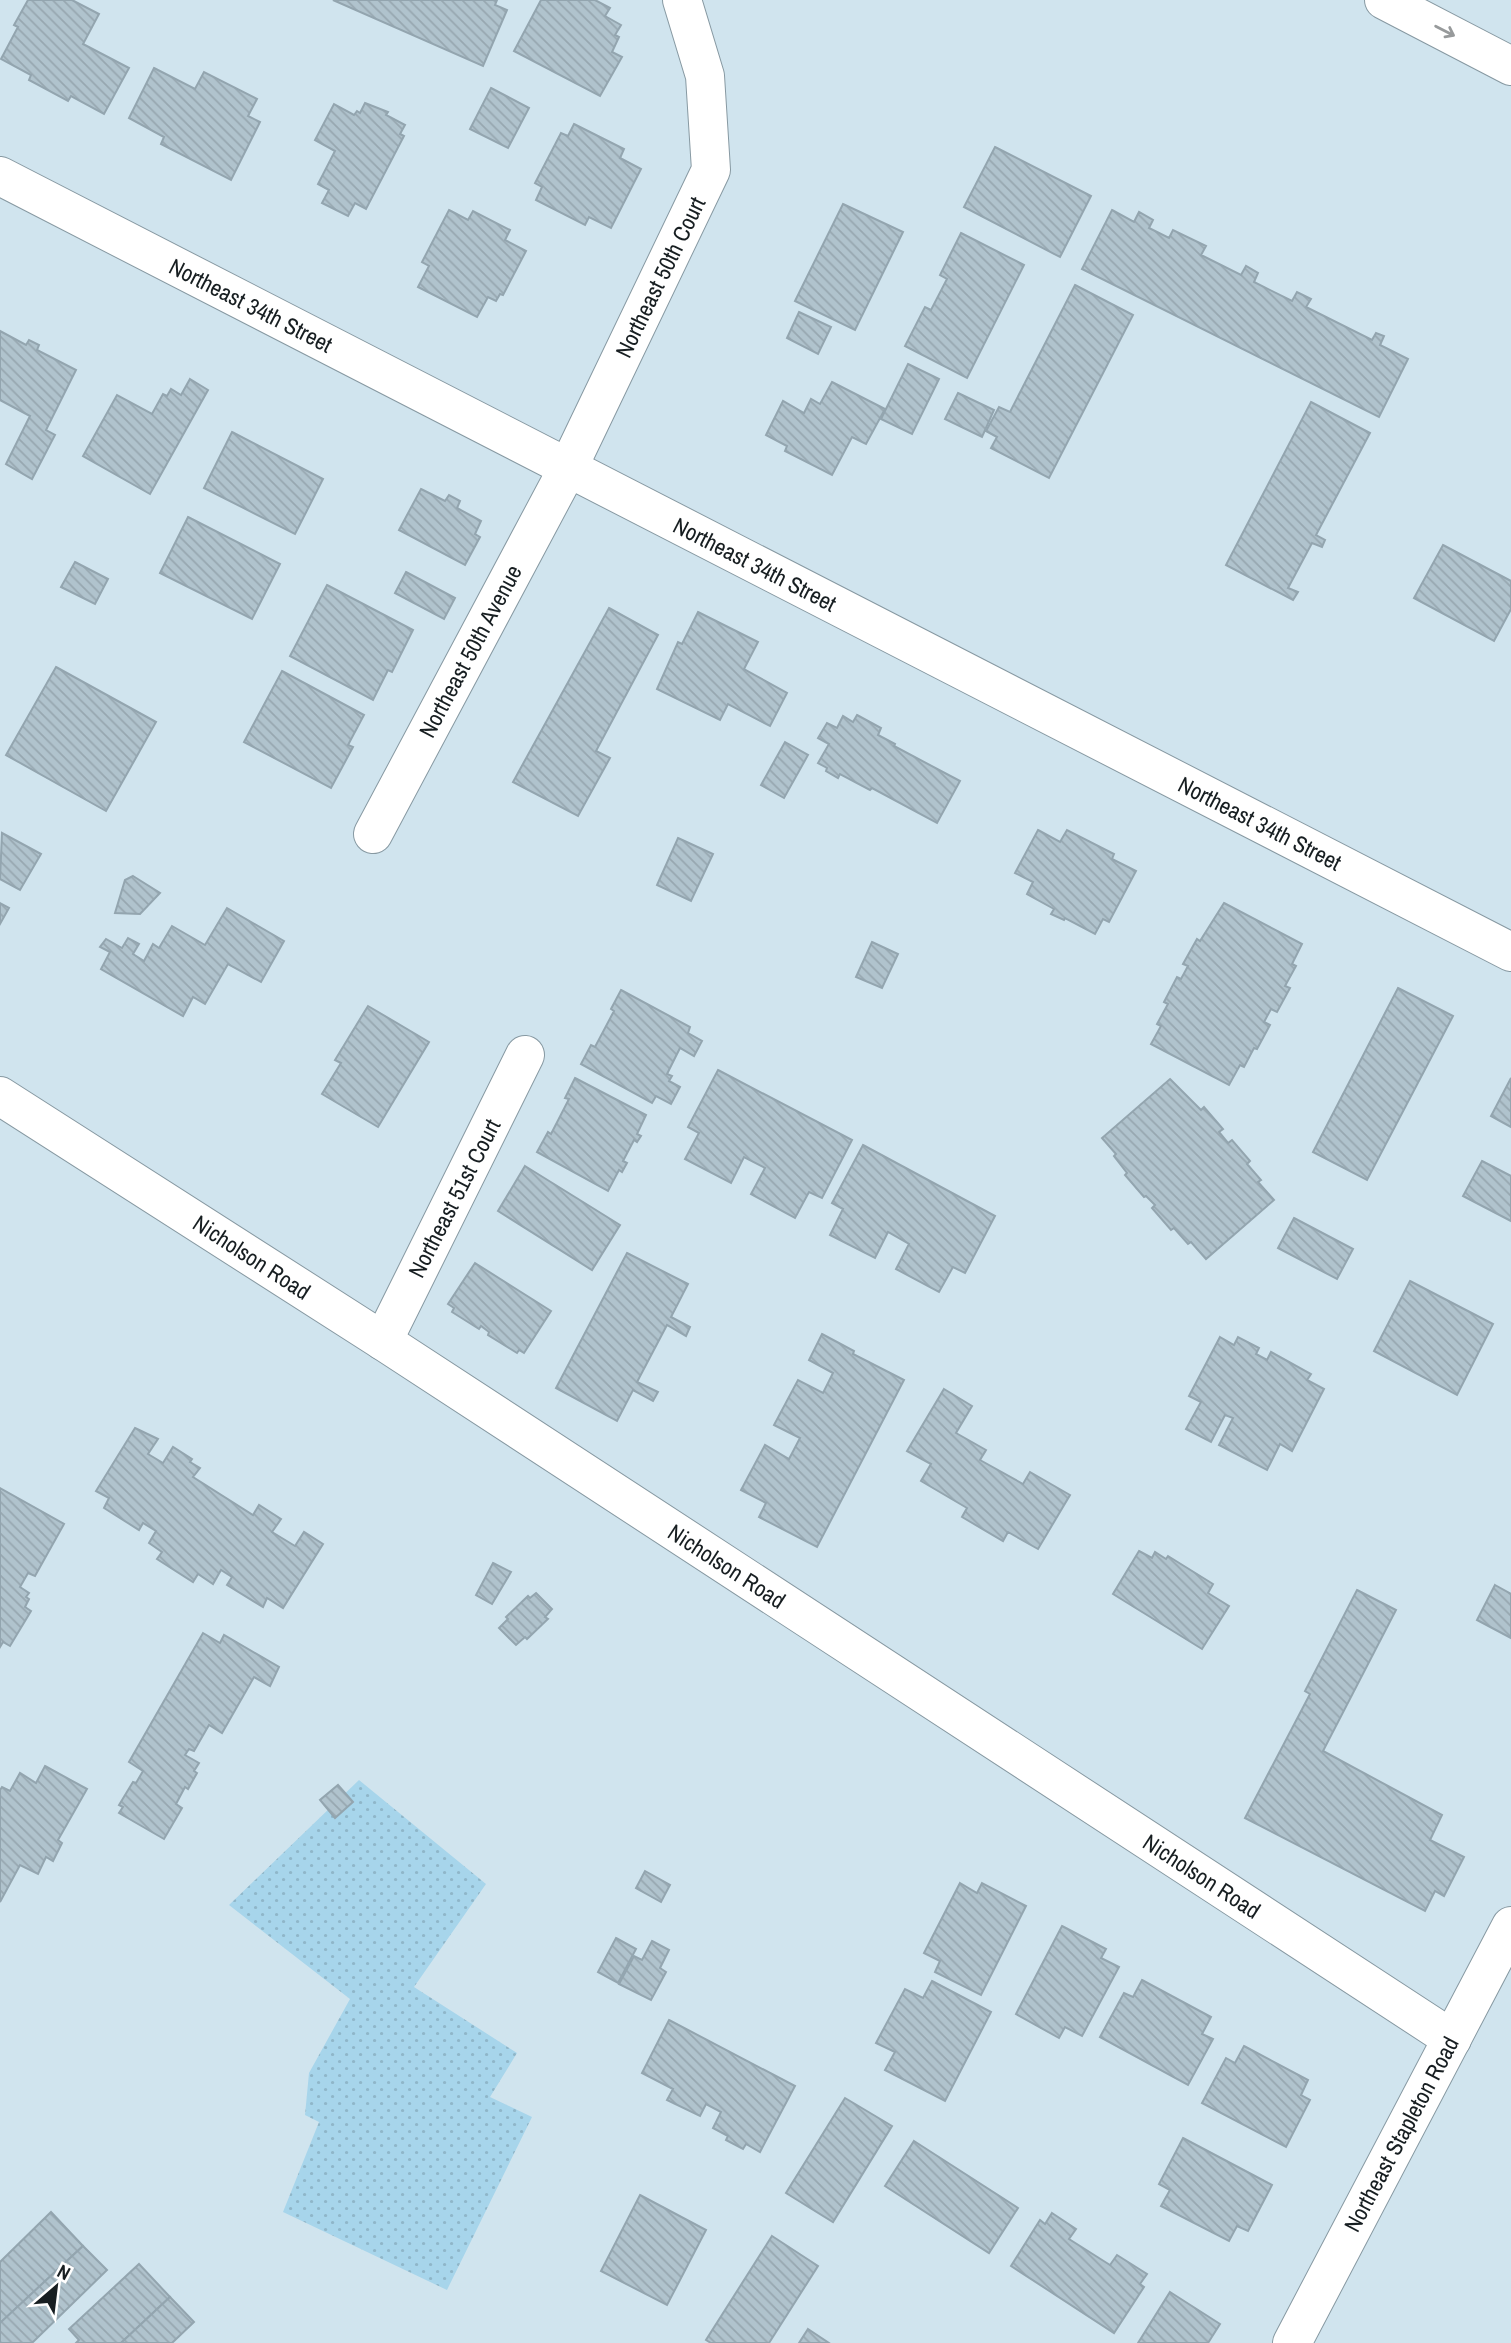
<svg xmlns="http://www.w3.org/2000/svg" width="1511" height="2343" font-family="'Archivo Narrow',sans-serif">
	<style>
		.grass { fill: url(#grass-dots) }
		.building { fill: url(#building-back-hatch); stroke: #93a5af; stroke-width: 2 }
		.lines { fill: none; stroke-linecap: round; stroke-linejoin: round }
		.minor-casing { stroke: #8799a2; stroke-width: 40 }
		.tertiary-casing { stroke: #8799a2; stroke-width: 40 }
		.motorway-casing { stroke: #8799a2; stroke-width: 40 }
		.minor { stroke: #fff; stroke-width: 38 }
		.tertiary { stroke: #fff; stroke-width: 38 }
		.motorway { stroke: #fff; stroke-width: 38 }
		.oneway { stroke: #979a9b }
		.labels { text-anchor: middle; dominant-baseline: central; stroke-width: 5; stroke-linejoin: round; paint-order: stroke }
		.street-label { font-size: 23px; fill: #171e21; stroke: #fff }
	</style>
	<defs>
		<pattern id="grass-dots" width="8" height="8" patternUnits="userSpaceOnUse" patternTransform="scale(1.75)"><rect width="8" height="8" fill="#a7d5eb"/><path d="M2 2h.1M6 6h.1" fill="none" stroke="#8fb6c9" stroke-width="1.8" stroke-linecap="round"/></pattern>
		<pattern id="building-back-hatch" width="6" height="6" patternUnits="userSpaceOnUse" patternTransform="scale(1.75)"><rect width="6" height="6" fill="#b0c3cd"/><path d="M-1 5l2 2M0 0l6 6M5-1l2 2" fill="none" stroke="#97a7b0"/></pattern>
	</defs>
	<rect width="100%" height="100%" fill="#d0e4ee"/>
	<!-- grass -->
	<polygon class="grass" points="359,1780 486,1884 414,1987 517,2053 490,2097 532,2117 447,2290 283,2212 319,2122 305,2115 309,2073 350,1999 229,1905"/>
	<!-- building -->
	<g class="building">
		<polygon points="28,0 72,0 99,14 83,44 129,68 104,114 71,96 68,101 29,80 31,75 1,59 18,27 14,25"/>
		<polygon points="333,0 497,0 495,5 507,10 483,66"/>
		<polygon points="541,0 595,0 610,8 605,16 621,25 615,35 619,37 612,52 622,57 600,96 514,51"/>
		<polygon points="154,68 195,89 204,72 257,99 248,116 260,122 231,180 161,144 164,137 129,118"/>
		<polygon points="491,88 529,108 508,148 470,129"/>
		<polygon points="365,103 388,112 386,115 405,125 400,134 404,136 366,209 355,203 348,216 322,203 329,190 318,184 335,151 315,140 334,104 354,115 357,111 360,113"/>
		<polygon points="574,124 624,149 620,158 641,169 611,228 589,217 585,225 536,200 542,187 535,183 561,133 568,136"/>
		<polygon points="995,147 1091,196 1060,257 964,207"/>
		<polygon points="843,204 903,232 855,330 795,301"/>
		<polygon points="449,210 468,220 473,211 510,230 505,240 526,251 503,295 500,294 496,301 488,297 477,317 418,287 429,266 422,262"/>
		<polygon points="1112,210 1134,222 1139,212 1153,220 1149,228 1169,238 1173,230 1206,246 1201,255 1241,275 1246,266 1258,273 1254,282 1292,301 1297,292 1311,299 1306,307 1372,340 1376,333 1384,336 1380,345 1408,359 1379,417 1082,269"/>
		<polygon points="961,233 1024,265 967,378 905,346 925,307 931,310 947,279 940,275"/>
		<polygon points="1075,285 1133,315 1049,478 991,448 997,437 986,431 999,407 1010,412"/>
		<polygon points="799,312 831,327 818,354 787,338"/>
		<polygon points="0,331 26,345 29,340 39,345 37,350 76,370 46,430 55,435 32,479 6,464 30,416 0,400"/>
		<polygon points="908,364 939,379 912,434 881,419"/>
		<polygon points="190,379 208,390 150,494 83,456 117,395 152,414 163,394 167,396 171,389 181,395"/>
		<polygon points="832,382 885,409 866,444 852,437 832,475 785,451 787,446 766,435 783,401 804,413 811,399 820,404"/>
		<polygon points="958,393 994,410 982,437 945,419"/>
		<polygon points="1311,402 1370,433 1316,535 1325,540 1322,547 1312,543 1288,588 1298,592 1293,600 1226,565"/>
		<polygon points="232,432 323,479 295,534 204,488"/>
		<polygon points="421,489 445,501 449,495 460,501 457,508 481,521 475,534 480,537 465,565 399,530"/>
		<polygon points="188,517 280,564 252,619 160,573"/>
		<polygon points="1443,545 1511,581 1511,609 1494,641 1414,598"/>
		<polygon points="75,562 108,579 95,604 61,587"/>
		<polygon points="406,572 455,598 444,619 395,593"/>
		<polygon points="327,585 413,630 392,672 388,670 373,700 290,656"/>
		<polygon points="609,608 658,635 596,751 610,758 578,816 513,782"/>
		<polygon points="698,612 758,642 744,669 787,693 770,726 728,704 720,720 657,689 678,642 682,644"/>
		<polygon points="56,667 156,722 106,811 6,755"/>
		<polygon points="282,671 364,715 348,745 353,747 331,788 244,742"/>
		<polygon points="857,715 881,728 878,735 895,744 894,746 960,781 937,823 872,788 870,790 840,774 838,778 826,771 827,768 818,763 829,744 818,738 827,723 837,728 843,716 853,722"/>
		<polygon points="785,742 808,755 784,798 761,785"/>
		<polygon points="1038,830 1060,842 1067,830 1114,854 1112,859 1136,871 1109,922 1103,919 1095,934 1065,918 1064,920 1051,914 1054,909 1027,894 1033,882 1015,873"/>
		<polygon points="2,833 41,854 20,890 0,879"/>
		<polygon points="678,838 713,854 691,901 657,885"/>
		<polygon points="133,876 160,893 140,914 115,913 125,880"/>
		<polygon points="0,903 9,908 0,924"/>
		<polygon points="1224,903 1302,944 1292,964 1296,966 1285,986 1290,988 1277,1012 1271,1009 1264,1022 1270,1025 1257,1049 1254,1048 1244,1067 1240,1065 1229,1085 1151,1044 1161,1026 1157,1024 1168,1004 1164,1002 1177,977 1181,979 1188,966 1183,964 1197,939 1200,941"/>
		<polygon points="227,908 284,941 261,982 228,964 205,1004 193,997 183,1016 101,969 110,952 100,947 106,939 122,948 128,938 139,944 133,954 144,961 153,944 159,948 172,926 205,945"/>
		<polygon points="872,942 898,954 882,988 856,977"/>
		<polygon points="1398,988 1453,1016 1367,1180 1313,1152"/>
		<polygon points="621,990 690,1027 688,1033 702,1041 694,1056 680,1048 667,1074 672,1076 669,1081 680,1087 671,1104 656,1096 652,1103 581,1064 591,1045 595,1047 614,1011 611,1009"/>
		<polygon points="368,1006 429,1042 378,1127 322,1094 341,1063 335,1060"/>
		<polygon points="718,1070 852,1140 822,1198 809,1192 795,1218 751,1194 765,1168 744,1157 731,1183 685,1159 699,1133 688,1127"/>
		<polygon points="575,1078 646,1115 637,1134 641,1136 637,1142 634,1140 623,1161 627,1163 622,1172 619,1170 608,1191 537,1152 548,1132 551,1134 569,1099 565,1098"/>
		<polygon points="1511,1078 1511,1127 1491,1116"/>
		<polygon points="1170,1079 1201,1110 1204,1107 1223,1129 1219,1132 1228,1143 1232,1140 1250,1161 1247,1164 1261,1180 1258,1182 1274,1200 1206,1259 1191,1242 1188,1244 1174,1228 1171,1230 1152,1208 1155,1205 1146,1196 1144,1197 1125,1175 1127,1173 1114,1156 1116,1154 1102,1138"/>
		<polygon points="863,1145 995,1216 965,1273 953,1267 939,1292 896,1269 909,1244 888,1232 875,1258 830,1235 843,1209 832,1203"/>
		<polygon points="1482,1161 1511,1176 1511,1221 1463,1196"/>
		<polygon points="525,1166 620,1225 592,1270 498,1211"/>
		<polygon points="1294,1218 1353,1249 1337,1279 1278,1248"/>
		<polygon points="627,1253 688,1284 671,1317 690,1327 686,1336 667,1325 637,1382 658,1392 653,1401 633,1390 617,1421 556,1388"/>
		<polygon points="475,1263 551,1311 524,1353 519,1350 517,1353 488,1335 489,1332 481,1326 479,1329 452,1312 454,1308 448,1304"/>
		<polygon points="1410,1281 1493,1324 1457,1395 1374,1351"/>
		<polygon points="822,1334 854,1351 853,1354 904,1380 817,1547 759,1517 766,1503 741,1490 765,1445 789,1459 800,1438 774,1425 798,1380 823,1393 833,1373 809,1360"/>
		<polygon points="1220,1337 1234,1345 1238,1337 1259,1348 1256,1354 1267,1360 1271,1352 1311,1374 1307,1380 1324,1389 1292,1451 1280,1444 1267,1470 1219,1445 1233,1418 1225,1415 1211,1442 1186,1429 1201,1402 1189,1396"/>
		<polygon points="944,1389 972,1406 956,1433 986,1450 980,1460 1023,1484 1030,1472 1070,1495 1038,1549 1008,1532 1003,1541 962,1517 967,1508 921,1481 931,1464 907,1451"/>
		<polygon points="135,1428 158,1439 148,1454 163,1463 173,1447 192,1459 190,1462 200,1468 193,1477 253,1515 259,1505 281,1519 272,1532 295,1546 304,1532 323,1544 283,1608 267,1598 263,1607 227,1585 232,1577 221,1570 213,1584 198,1574 193,1582 157,1559 162,1552 149,1543 156,1531 143,1523 139,1530 104,1508 109,1498 96,1491"/>
		<polygon points="0,1488 64,1524 35,1576 28,1573 20,1587 29,1593 26,1597 29,1599 25,1607 31,1611 10,1646 3,1642 0,1647"/>
		<polygon points="1139,1551 1152,1558 1155,1552 1166,1559 1168,1556 1213,1584 1208,1593 1229,1606 1202,1649 1113,1594"/>
		<polygon points="493,1563 511,1572 492,1604 476,1595"/>
		<polygon points="1495,1585 1511,1594 1511,1638 1477,1620"/>
		<polygon points="1357,1590 1396,1610 1323,1751 1442,1815 1430,1840 1464,1857 1444,1896 1435,1891 1425,1911 1245,1818 1310,1694 1305,1691"/>
		<polygon points="536,1593 552,1609 545,1617 548,1619 527,1639 525,1637 516,1645 499,1628 508,1619 506,1617 528,1596 530,1598"/>
		<polygon points="203,1633 220,1643 224,1635 279,1667 270,1686 254,1677 222,1733 209,1725 194,1751 189,1749 185,1755 199,1763 194,1771 197,1773 188,1789 185,1787 176,1804 182,1808 164,1839 119,1813 123,1807 119,1805 133,1782 136,1783 143,1771 129,1762"/>
		<polygon points="45,1766 87,1789 58,1840 62,1843 53,1861 46,1857 38,1874 20,1865 0,1902 0,1790 2,1787 10,1791 20,1773 36,1783"/>
		<polygon points="338,1785 353,1802 335,1818 320,1800"/>
		<polygon points="645,1871 670,1885 661,1902 636,1888"/>
		<polygon points="960,1883 977,1893 982,1883 1026,1906 981,1995 935,1972 940,1961 924,1953"/>
		<polygon points="1062,1926 1106,1949 1101,1958 1119,1967 1082,2036 1065,2027 1059,2038 1016,2014"/>
		<polygon points="616,1938 636,1949 618,1983 598,1972"/>
		<polygon points="652,1941 669,1950 660,1968 666,1972 651,2000 619,1984 634,1956 642,1960"/>
		<polygon points="1142,1980 1211,2017 1202,2034 1213,2039 1188,2085 1100,2037 1124,1993 1133,1997"/>
		<polygon points="932,1981 991,2012 945,2101 885,2070 895,2052 876,2043 905,1989 923,1998"/>
		<polygon points="669,2020 795,2086 760,2152 746,2144 743,2149 726,2140 728,2136 713,2128 721,2112 706,2104 700,2116 667,2100 673,2089 642,2073"/>
		<polygon points="1244,2046 1308,2080 1301,2095 1310,2100 1286,2147 1202,2103 1226,2058 1235,2063"/>
		<polygon points="845,2098 892,2126 833,2222 786,2193"/>
		<polygon points="1183,2138 1272,2185 1248,2231 1237,2226 1229,2241 1161,2206 1170,2190 1159,2184"/>
		<polygon points="914,2141 1018,2208 989,2253 885,2186"/>
		<polygon points="640,2195 706,2230 667,2305 601,2271"/>
		<polygon points="51,2212 83,2246 0,2323 0,2262"/>
		<polygon points="1052,2213 1076,2229 1069,2239 1110,2265 1117,2255 1147,2274 1140,2284 1144,2287 1114,2333 1011,2266 1040,2220 1045,2224"/>
		<polygon points="772,2236 818,2266 769,2343 711,2343 706,2340"/>
		<polygon points="83,2246 107,2270 32,2343 0,2343 0,2323"/>
		<polygon points="139,2264 170,2297 121,2343 76,2343 79,2340 69,2329"/>
		<polygon points="1170,2292 1220,2324 1208,2343 1138,2343"/>
		<polygon points="170,2297 194,2322 172,2343 121,2343"/>
		<polygon points="808,2329 829,2343 799,2343"/>
	</g>
	<g class="lines">
		<defs>
			<g id="minor">
				<polyline points="0,176 1511,952"/>
				<polyline points="373,834 568,468 711,170 705,76 682,0"/>
				<polyline points="0,1096 383,1341 1452,2039"/>
				<polyline points="383,1341 525,1055"/>
			</g>
			<polyline id="tertiary" points="1292,2343 1511,1926"/>
			<polyline id="motorway" points="1384,0 1511,66"/>
		</defs>
		<!-- minor casing -->
		<use href="#minor" class="minor-casing"/>
		<!-- tertiary casing -->
		<use href="#tertiary" class="tertiary-casing"/>
		<!-- motorway casing -->
		<use href="#motorway" class="motorway-casing"/>
		<!-- minor -->
		<use href="#minor" class="minor"/>
		<!-- tertiary -->
		<use href="#tertiary" class="tertiary"/>
		<!-- motorway -->
		<use href="#motorway" class="motorway"/>
	</g>
	<!-- one-way arrows -->
	<defs><path id="oneway-shaft" d="M-6 0H5M1.5-3L5.5 0L1.5 3" fill="none" stroke-width="1.6" stroke-linecap="round" stroke-linejoin="round" transform="scale(1.75)"/></defs>
	<use class="oneway" href="#oneway-shaft" transform="translate(1445 31) rotate(27)"/>
	<g class="labels">
		<!-- street labels -->
		<g class="street-label">
			<text transform="translate(660 277) rotate(-64)">Northeast 50th Court</text>
			<text transform="translate(251 305) rotate(27)">Northeast 34th Street</text>
			<text transform="translate(755 564) rotate(27)">Northeast 34th Street</text>
			<text transform="translate(470 651) rotate(-62)">Northeast 50th Avenue</text>
			<text transform="translate(1260 823) rotate(27)">Northeast 34th Street</text>
			<text transform="translate(454 1198) rotate(-63)">Northeast 51st Court</text>
			<text transform="translate(252 1257) rotate(33)">Nicholson Road</text>
			<text transform="translate(727 1566) rotate(33)">Nicholson Road</text>
			<text transform="translate(1202 1876) rotate(33)">Nicholson Road</text>
			<text transform="translate(1401 2134) rotate(-62)">Northeast Stapleton Road</text>
		</g>
	</g>
	<!-- north arrow -->
	<g transform="translate(56 2287) rotate(28)" stroke="#ffffff" stroke-width="5" paint-order="stroke">
	<path d="M0-5L12 26L0 18L-12 26Z" fill="#171e21"/>
	<text y="-10" font-size="19" font-weight="bold" text-anchor="middle" fill="#171e21">N</text>
	</g>
</svg>
